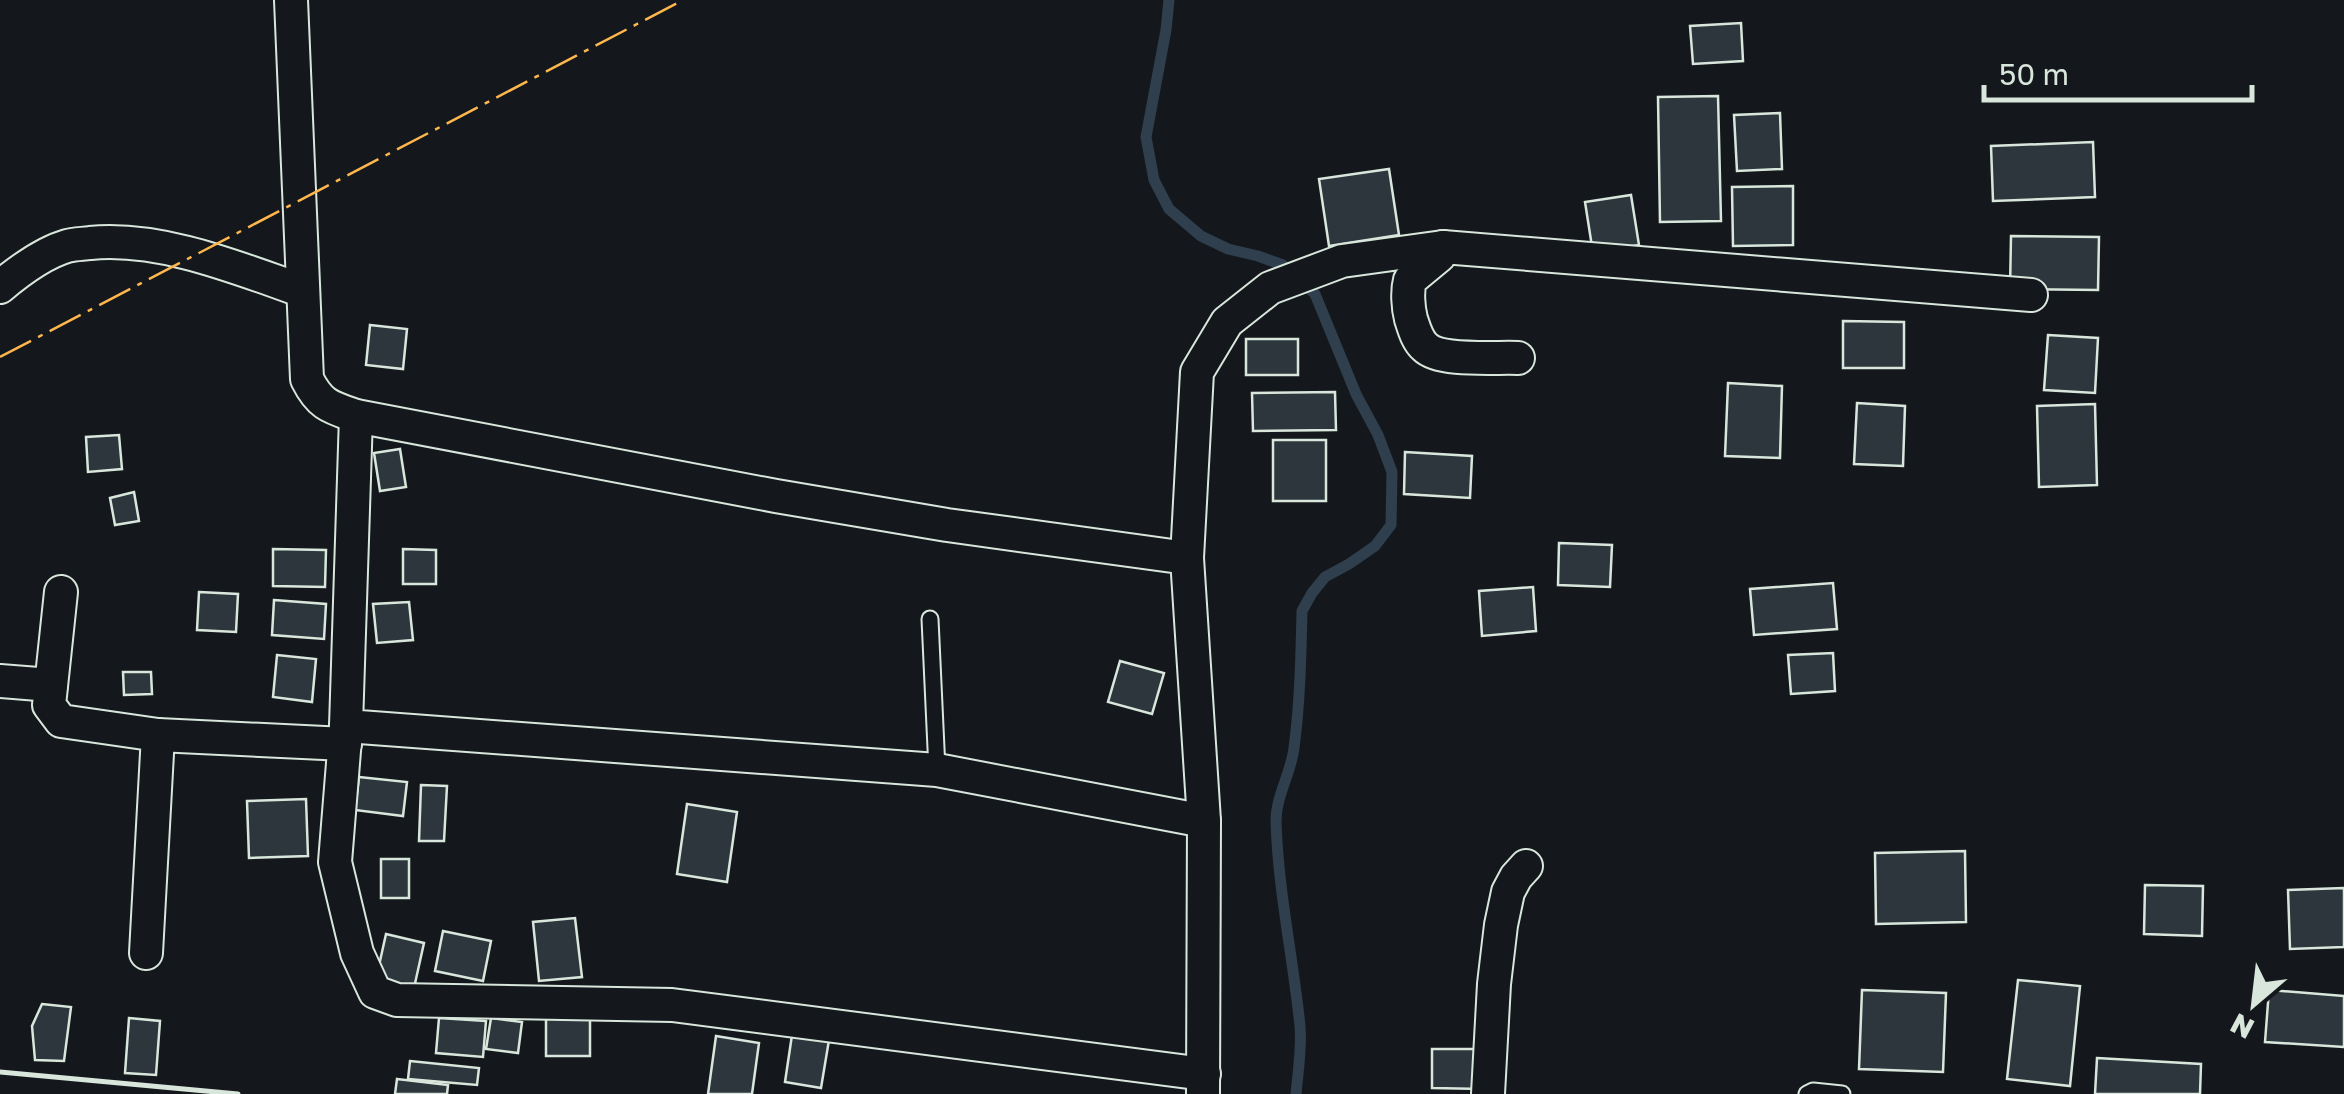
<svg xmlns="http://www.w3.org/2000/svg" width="2344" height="1094" font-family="'Golos Text',sans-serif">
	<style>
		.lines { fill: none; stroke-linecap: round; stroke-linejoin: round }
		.stream { stroke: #2f3f4d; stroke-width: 11 }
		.building { fill: #2c363c; stroke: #d8e6dc; stroke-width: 2.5 }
		.service-casing { stroke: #d8e6dc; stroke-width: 19 }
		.minor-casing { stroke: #d8e6dc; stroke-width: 36 }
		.service { stroke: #14181c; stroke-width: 15 }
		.minor { stroke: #14181c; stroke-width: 32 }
		.wall { stroke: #d8e6dc; stroke-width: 5 }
		.power { stroke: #ffb74d; stroke-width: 2.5; stroke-dasharray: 35 8 5 8; stroke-linecap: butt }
	</style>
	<rect width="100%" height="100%" fill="#14181c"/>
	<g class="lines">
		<!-- stream -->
		<path class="stream" d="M1169,0l-3,30 -20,107 8,43 15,29 32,27 27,13 30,7 25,9 32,29 41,100 22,41 14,37 -1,53 -16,21 -26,18 -24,13 -13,16 -10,18c-1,45 -2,92 -8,137 -3,25 -18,48 -18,73 2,69 17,136 24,205 2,22 -2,45 -4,68"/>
	</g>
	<!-- building -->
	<g class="building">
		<polygon points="1741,23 1743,61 1693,64 1690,26"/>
		<polygon points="1718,96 1721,221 1660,222 1658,97"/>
		<polygon points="1780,113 1782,169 1737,171 1734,115"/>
		<polygon points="2093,142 2095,197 1993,201 1991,146"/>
		<polygon points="1389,169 1399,235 1329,246 1319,179"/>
		<polygon points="1793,186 1793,245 1733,246 1732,187"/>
		<polygon points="1631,195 1639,245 1593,253 1585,202"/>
		<polygon points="2011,236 2099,237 2098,290 2010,289"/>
		<polygon points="1843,321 1904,322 1904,368 1843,368"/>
		<polygon points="370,325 407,329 403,369 366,365"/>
		<polygon points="2048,335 2098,338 2095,393 2044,390"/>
		<rect x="1246" y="339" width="52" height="36"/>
		<polygon points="1728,383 1782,386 1780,458 1725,456"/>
		<polygon points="1335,392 1336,430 1253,431 1252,393"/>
		<polygon points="1857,403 1905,406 1903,466 1854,464"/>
		<polygon points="2095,404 2097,485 2039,487 2037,406"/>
		<polygon points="119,435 122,469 88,472 86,437"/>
		<rect x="1273" y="440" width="53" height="61"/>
		<polygon points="400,449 406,487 380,491 374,453"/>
		<polygon points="1405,452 1472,456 1470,498 1404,494"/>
		<polygon points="134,492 139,521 115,525 110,498"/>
		<polygon points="1559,543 1612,545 1610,587 1558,585"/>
		<polygon points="273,549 326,550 325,587 273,586"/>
		<polygon points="403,549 436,550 436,584 403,584"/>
		<polygon points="1833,583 1837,629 1754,635 1750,589"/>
		<polygon points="1533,587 1536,631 1482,636 1479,591"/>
		<polygon points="199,592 238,594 236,632 197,630"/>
		<polygon points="274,600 326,604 324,639 272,635"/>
		<polygon points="409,602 413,640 377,643 373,604"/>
		<polygon points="1833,653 1835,691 1791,694 1788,655"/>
		<polygon points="277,655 316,659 312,702 273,697"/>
		<polygon points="1120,661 1164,673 1152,714 1108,702"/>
		<polygon points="123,672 151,672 152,694 124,695"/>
		<polygon points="359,777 407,782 403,816 355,810"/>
		<polygon points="421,785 447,786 444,841 419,841"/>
		<polygon points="306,799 308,856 249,858 247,801"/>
		<polygon points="687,804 737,812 727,882 677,874"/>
		<polygon points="1965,851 1966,922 1876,924 1875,853"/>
		<rect x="381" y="859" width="28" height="39"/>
		<polygon points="2145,885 2203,886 2202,936 2144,934"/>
		<polygon points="2344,888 2344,947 2290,949 2288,890"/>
		<polygon points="575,918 582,977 539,981 533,922"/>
		<polygon points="443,931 491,941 483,981 435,971"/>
		<polygon points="386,934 424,943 414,988 376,979"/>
		<polygon points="2018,980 2080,986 2070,1086 2007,1079"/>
		<polygon points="1862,990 1946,993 1943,1072 1859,1069"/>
		<polygon points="2269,990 2344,996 2344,1047 2265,1042"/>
		<polygon points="42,1004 71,1007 64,1061 35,1060 32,1026"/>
		<rect x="546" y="1012" width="44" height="44"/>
		<polygon points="129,1018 160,1021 156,1075 125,1073"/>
		<polygon points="439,1018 486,1021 483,1057 436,1053"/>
		<polygon points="491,1018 522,1022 518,1053 486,1049"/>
		<polygon points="792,1035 829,1040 821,1088 785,1082"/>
		<polygon points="716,1036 759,1043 752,1094 708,1094"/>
		<polygon points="1432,1049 1483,1049 1483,1089 1432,1088"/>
		<polygon points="2097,1058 2201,1064 2200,1094 2095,1094"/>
		<polygon points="410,1061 479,1068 477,1085 408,1079"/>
		<polygon points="397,1079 448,1085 447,1094 395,1094"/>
	</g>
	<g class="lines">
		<defs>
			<g id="service">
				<polyline points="930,619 937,770"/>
				<polyline points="1807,1094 1813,1091 1842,1094"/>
			</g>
			<g id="minor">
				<path d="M291,0l16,379c13,26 23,28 49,37l420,80 171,29 240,33 17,263 -1,273"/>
				<path d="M1443,247l-4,9 -29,24c-3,11 -2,27 1,39 3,9 6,21 14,28 15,15 70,10 93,11"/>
				<path d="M0,287c19,-16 43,-34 67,-41 7,-2 16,-2 23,-3 70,-7 148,25 213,48"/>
				<polyline points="356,416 346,726 937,770 1204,821"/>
				<polyline points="1187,558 1197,372 1227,322 1270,288 1342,261 1443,247 2031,295"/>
				<polyline points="61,592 49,705 61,721 158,735 345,744"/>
				<polyline points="0,681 51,685"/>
				<polyline points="346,726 335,862 357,953 375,992 397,1000 672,1005 1204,1074"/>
				<polyline points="146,953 158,735"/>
				<polyline points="1488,1094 1494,984 1501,925 1508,892 1516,877 1526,866"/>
			</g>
		</defs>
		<!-- service casing -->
		<use href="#service" class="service-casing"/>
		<!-- minor casing -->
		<use href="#minor" class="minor-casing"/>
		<!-- service -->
		<use href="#service" class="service"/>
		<!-- minor -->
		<use href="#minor" class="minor"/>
		<!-- wall -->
		<polyline class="wall" points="0,1072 238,1094"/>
		<!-- power -->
		<polyline class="power" points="0,357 683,0"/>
	</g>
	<!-- north arrow -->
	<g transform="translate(2254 1004) rotate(208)" stroke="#14181c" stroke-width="8" paint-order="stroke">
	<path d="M0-8L18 38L0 25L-18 38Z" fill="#d8e6dc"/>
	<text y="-15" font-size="28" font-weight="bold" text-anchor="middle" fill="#d8e6dc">N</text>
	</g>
	<!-- scale -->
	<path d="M1984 85v15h268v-15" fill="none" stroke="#d8e6dc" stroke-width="5"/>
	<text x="1999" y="85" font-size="30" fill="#d8e6dc" stroke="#14181c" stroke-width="8" paint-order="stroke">50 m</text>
</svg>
